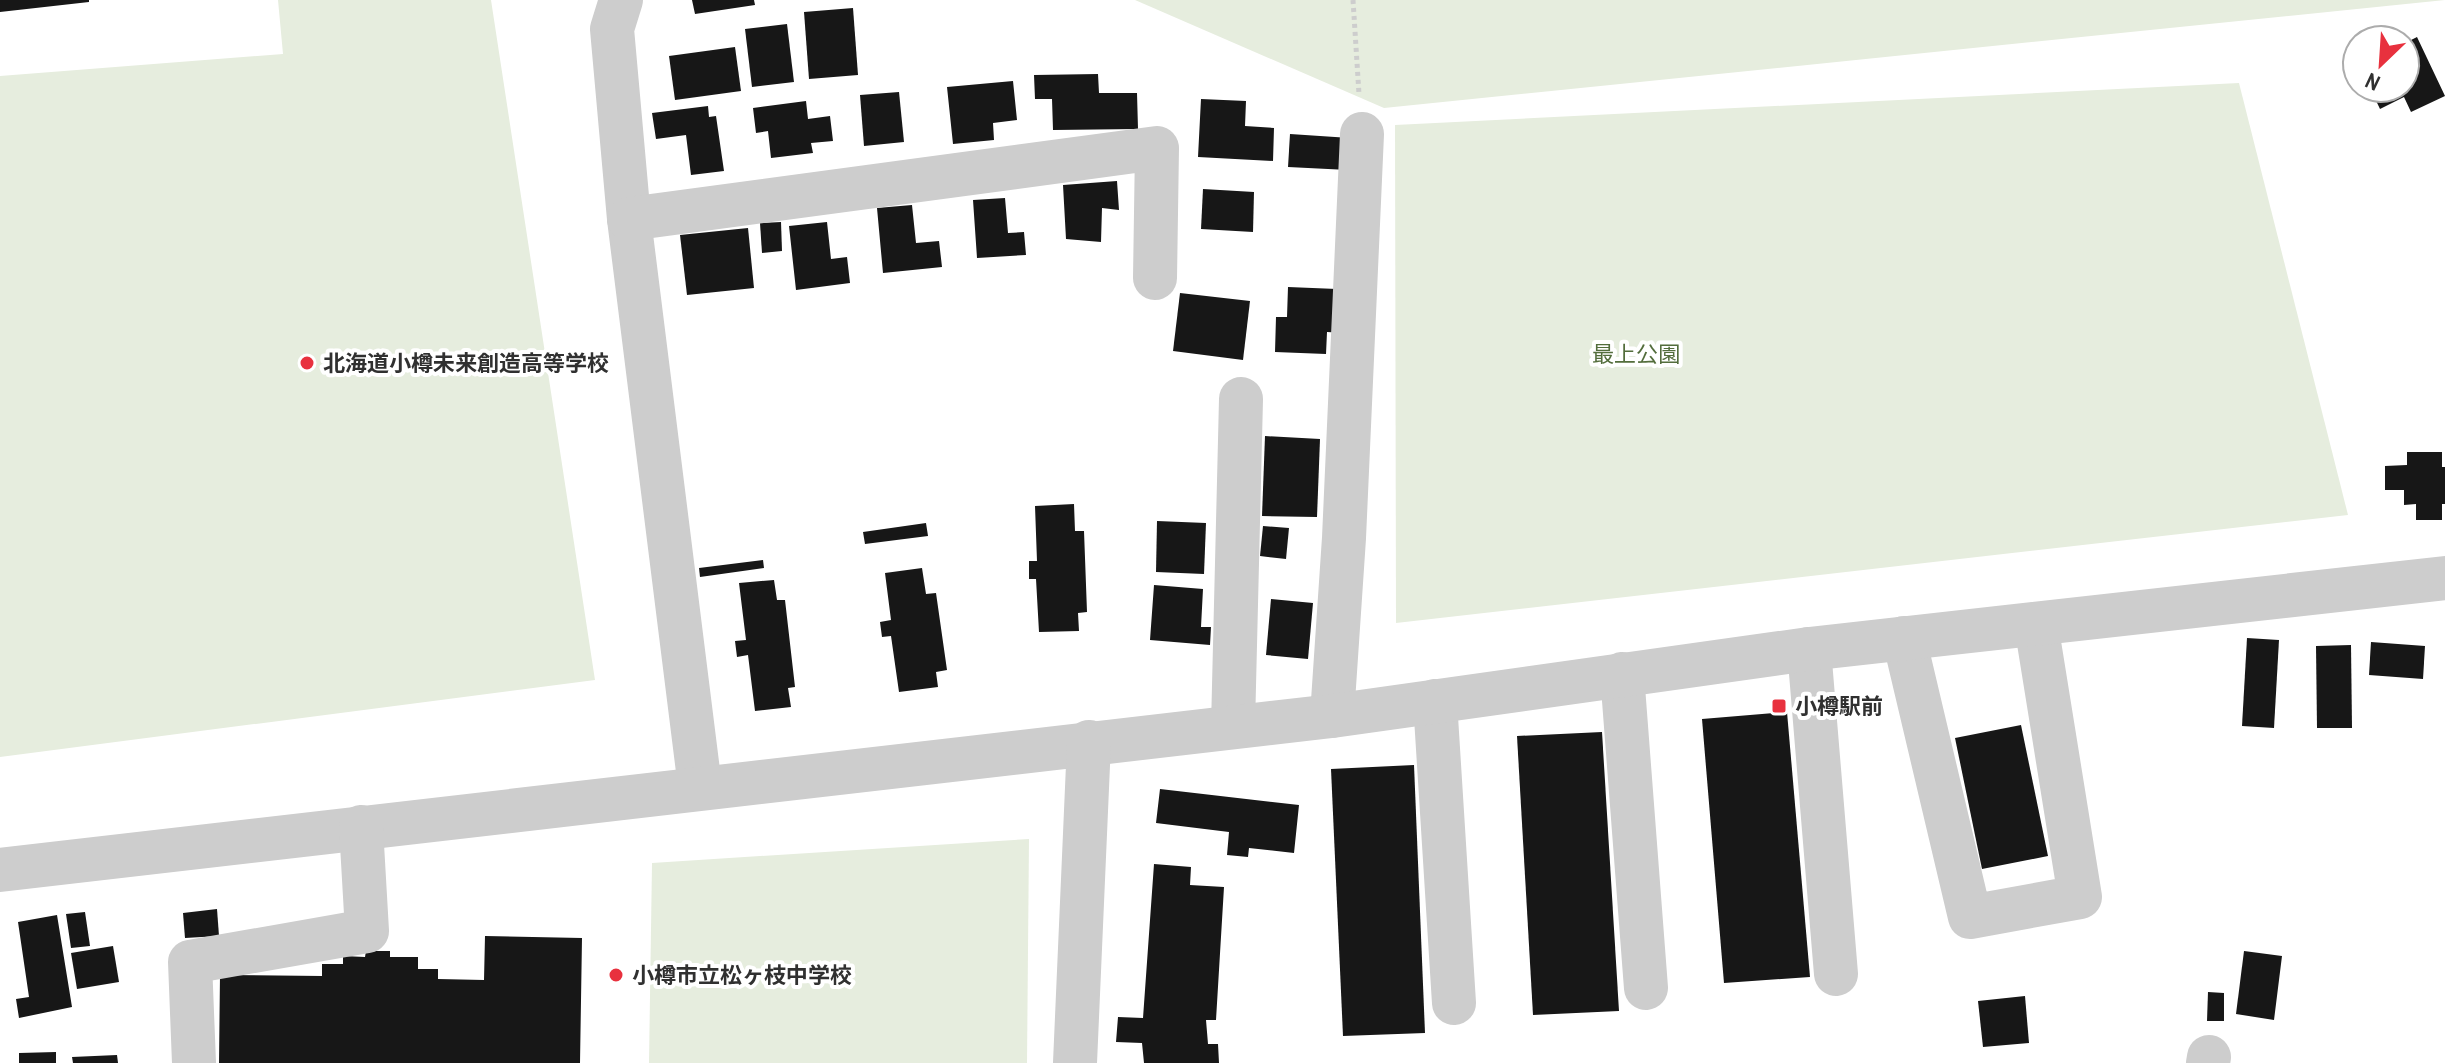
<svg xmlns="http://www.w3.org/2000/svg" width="2445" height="1063" font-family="'Archivo Narrow','Noto Sans JP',sans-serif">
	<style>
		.green { fill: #e6edde }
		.building { fill: #171717 }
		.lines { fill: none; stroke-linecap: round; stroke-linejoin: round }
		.path { stroke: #cdcdcd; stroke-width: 5; stroke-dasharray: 4 4; stroke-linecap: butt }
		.minor { stroke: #cdcdcd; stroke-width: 44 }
		.poi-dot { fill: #e8313e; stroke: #fff; stroke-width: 3 }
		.labels { text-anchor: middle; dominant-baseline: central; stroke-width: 8; stroke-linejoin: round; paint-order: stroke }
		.park-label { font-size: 22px; fill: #536d3c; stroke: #fff }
		.poi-label { font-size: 22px; font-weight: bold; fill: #303030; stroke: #fff; text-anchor: start }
	</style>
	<rect width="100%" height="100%" fill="#fff"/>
	<!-- green -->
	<g class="green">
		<polygon points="278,0 491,0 595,680 0,757 0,76 283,54"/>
		<polygon points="1135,0 2445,0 1384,108"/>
		<polygon points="2239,83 2348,515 1396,623 1395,125"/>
		<polygon points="1029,839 1027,1063 649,1063 652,863"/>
	</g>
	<!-- building -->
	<g class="building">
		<polygon points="0,0 89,0 89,2 0,12"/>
		<polygon points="692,0 754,0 755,5 695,14"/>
		<polygon points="853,8 858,75 809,79 804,12"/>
		<polygon points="787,24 794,82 752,87 745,29"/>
		<polygon points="2417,37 2445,96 2411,112 2404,97 2380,109 2370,88 2405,88 2405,43"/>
		<polygon points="735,47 741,91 675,100 669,56"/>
		<polygon points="1098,74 1099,93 1137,93 1138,129 1053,130 1052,99 1035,99 1034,75"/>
		<polygon points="1013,81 1017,120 993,123 994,140 953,144 947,87"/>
		<polygon points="899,92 904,142 864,146 860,95"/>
		<polygon points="1201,99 1246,101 1245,126 1274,128 1273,161 1198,157"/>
		<polygon points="806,101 808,119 830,116 833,141 811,143 813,153 771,158 768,131 756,133 753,108"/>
		<polygon points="708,106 709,117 716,116 724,171 691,175 686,135 656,139 652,113"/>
		<polygon points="1290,134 1350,138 1348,170 1288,167"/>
		<polygon points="1117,181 1119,210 1102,208 1101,242 1066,239 1063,185"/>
		<polygon points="1203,189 1254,192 1253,232 1201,229"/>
		<polygon points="1005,198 1008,233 1024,232 1026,255 977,258 973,200"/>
		<polygon points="912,205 916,243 939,241 942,267 883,273 877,208"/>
		<polygon points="781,222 782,251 762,253 760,223"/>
		<polygon points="827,222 831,259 847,257 850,283 796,290 789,226"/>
		<polygon points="748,228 754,288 687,295 680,235"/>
		<polygon points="1288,287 1337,289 1345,333 1327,332 1326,354 1275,352 1276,317 1287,317"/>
		<polygon points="1180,293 1250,301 1243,360 1173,351"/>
		<polygon points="1265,436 1320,439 1317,517 1262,516"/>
		<polygon points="2407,452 2442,452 2442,467 2445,467 2445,504 2442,504 2442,520 2416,520 2416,504 2404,505 2404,490 2385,490 2385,466 2407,465"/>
		<polygon points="1074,504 1075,531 1084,531 1087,612 1078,613 1079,631 1039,632 1036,579 1029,579 1029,561 1037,561 1035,506"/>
		<polygon points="1157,521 1206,523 1204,574 1156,572"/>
		<polygon points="926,523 928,536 865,544 863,532"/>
		<polygon points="1263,526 1289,528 1286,559 1260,556"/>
		<polygon points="763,560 764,568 700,577 699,568"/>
		<polygon points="922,568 926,594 936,593 947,670 936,672 938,687 899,692 891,636 882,637 880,622 891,620 885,573"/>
		<polygon points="774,580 777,600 785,600 795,687 788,688 791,707 755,711 748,655 737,657 735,641 746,640 739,583"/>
		<polygon points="1154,585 1203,589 1201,627 1211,627 1210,645 1150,640"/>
		<polygon points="1271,599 1313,603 1308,659 1266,655"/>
		<polygon points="2247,638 2279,640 2274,728 2242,726"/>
		<polygon points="2371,642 2425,646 2423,679 2369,675"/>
		<polygon points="2351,645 2352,728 2317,728 2316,646"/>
		<polygon points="1787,712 1810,977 1724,983 1702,719"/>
		<polygon points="2021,725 2048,856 1982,869 1955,738"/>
		<polygon points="1602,732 1619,1011 1533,1015 1517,736"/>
		<polygon points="1414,765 1425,1033 1343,1036 1331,769"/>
		<polygon points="1160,789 1299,805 1294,853 1249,848 1248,857 1227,855 1229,832 1156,823"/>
		<polygon points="1154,864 1191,867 1190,885 1224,887 1216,1020 1206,1020 1208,1044 1218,1044 1219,1063 1144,1063 1142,1043 1116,1042 1118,1017 1143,1018"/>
		<polygon points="217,909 219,936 185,938 183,913"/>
		<polygon points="85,912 90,946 71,948 66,914"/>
		<polygon points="57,915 72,1007 19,1018 16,999 29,997 18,922"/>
		<polygon points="485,936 582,938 580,1063 219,1063 220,975 322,976 322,964 343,964 343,956 365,957 366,951 390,951 390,957 418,957 418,969 438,969 438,979 484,980"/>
		<polygon points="113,946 119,982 77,989 71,953"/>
		<polygon points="2244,951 2282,956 2274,1020 2236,1014"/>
		<polygon points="2208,992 2224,993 2224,1021 2207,1021"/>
		<polygon points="2025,996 2029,1043 1983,1047 1978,1001"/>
		<polygon points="56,1052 56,1063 19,1063 19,1053"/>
		<polygon points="117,1055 118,1063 73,1063 72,1057"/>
	</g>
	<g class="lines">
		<!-- path -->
		<polyline class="path" points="1353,0 1359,94"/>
		<!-- minor -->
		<g class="minor">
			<polyline points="621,0 612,29 629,219 700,787"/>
			<polyline points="629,219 1157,148 1155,278"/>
			<polyline points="1904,638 1970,917 2080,897 2036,624"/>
			<polyline points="1809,649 1836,974"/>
			<polyline points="1622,674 1646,988"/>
			<polyline points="1435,701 1454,1003"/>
			<polyline points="1332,716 1344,538 1362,134"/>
			<polyline points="1233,727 1241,399"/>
			<polyline points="0,870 1332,716 1809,649 2445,578"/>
			<polyline points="194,1063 190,962 367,931 361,827"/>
			<polyline points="1075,1063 1089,742"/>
			<polyline points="2208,1063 2209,1057"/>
		</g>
	</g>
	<!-- markers -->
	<g class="poi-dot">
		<circle cx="307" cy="363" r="8"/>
		<rect x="1771" y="698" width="16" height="16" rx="4"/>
		<circle cx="616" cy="975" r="8"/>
	</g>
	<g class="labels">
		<!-- park labels -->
		<g class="park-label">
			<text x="1636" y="354">最上公園</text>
		</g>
		<!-- poi labels -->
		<g class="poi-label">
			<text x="323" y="363">北海道小樽未来創造高等学校</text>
			<text x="1795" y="706">小樽駅前</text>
			<text x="632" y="975">小樽市立松ヶ枝中学校</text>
		</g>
	</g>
	<!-- north arrow -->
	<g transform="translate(2381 64) rotate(205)"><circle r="38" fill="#ffffff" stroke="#acacac" stroke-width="2"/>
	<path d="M0-6L14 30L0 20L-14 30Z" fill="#e8313e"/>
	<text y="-12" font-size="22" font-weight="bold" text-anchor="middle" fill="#303030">N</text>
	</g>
</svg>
